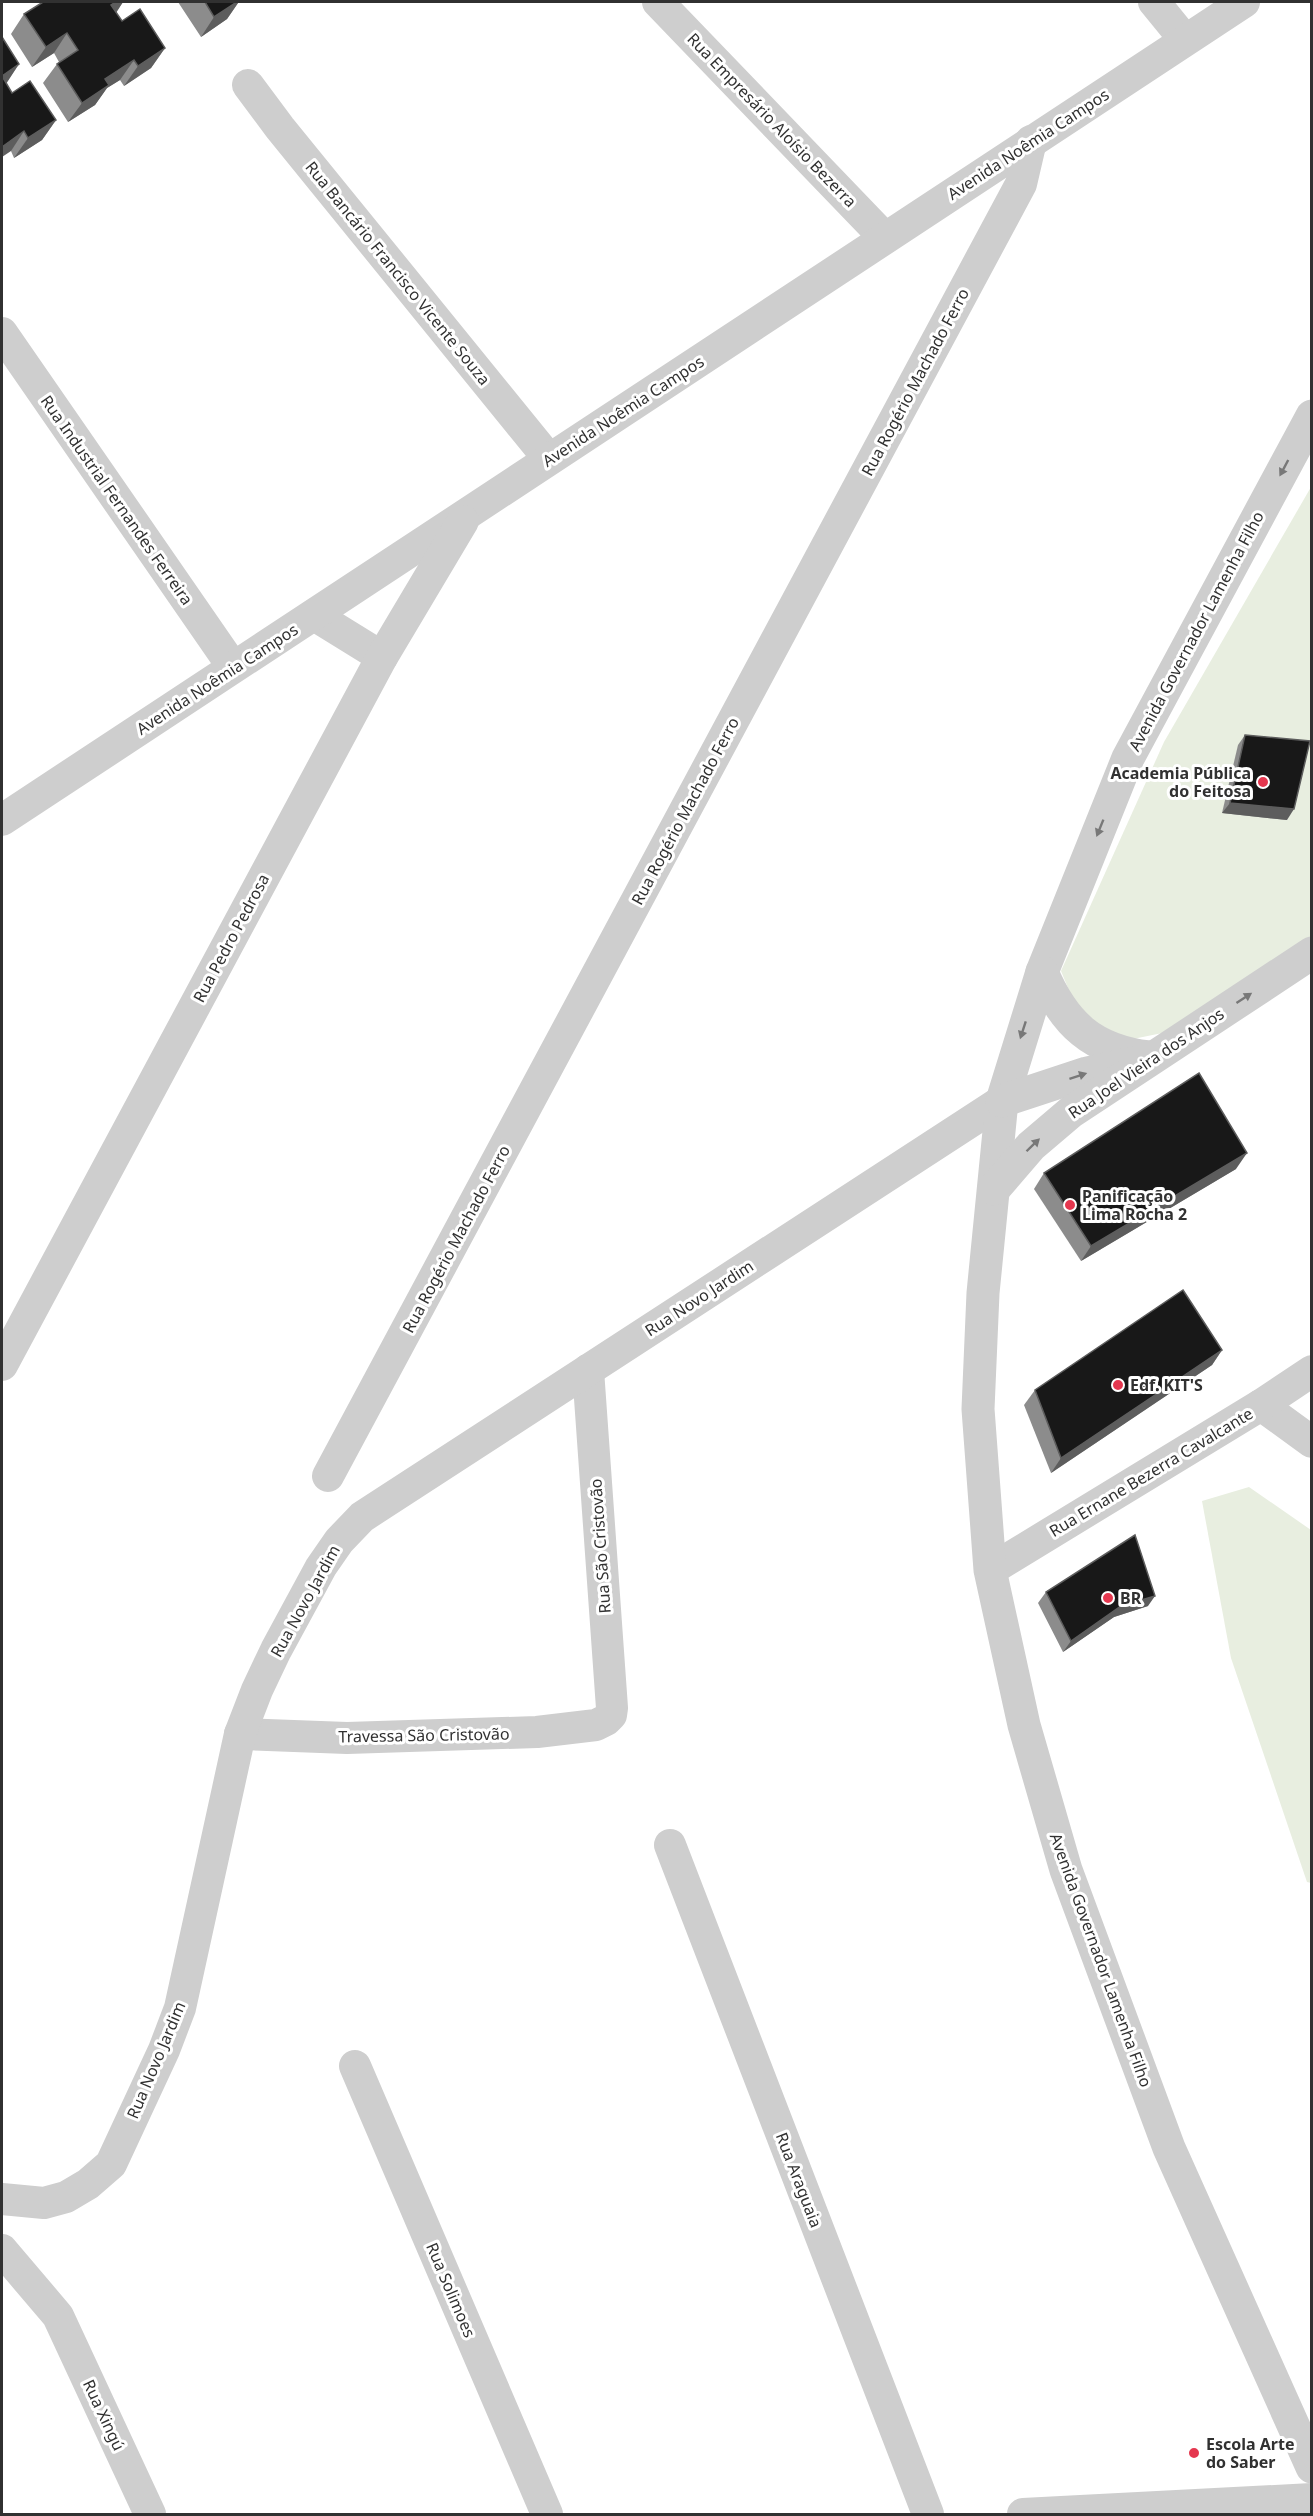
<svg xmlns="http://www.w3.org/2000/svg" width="1313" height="2516" font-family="'Noto Sans',sans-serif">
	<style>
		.green { fill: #e8eee0 }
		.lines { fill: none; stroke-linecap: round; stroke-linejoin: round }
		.minor { stroke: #cecece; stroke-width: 32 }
		.tertiary { stroke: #cecece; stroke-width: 33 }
		.wall { fill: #8c8c8c }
		.shaded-wall { fill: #5d5d5d }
		.building { fill: #181818; stroke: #5d5d5d; stroke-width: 1.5 }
		.oneway { fill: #787878 }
		.poi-dot { fill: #e5374f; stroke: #fff; stroke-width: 2 }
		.labels { text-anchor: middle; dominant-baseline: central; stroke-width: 6; stroke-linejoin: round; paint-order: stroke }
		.street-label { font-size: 16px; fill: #313131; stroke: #fff }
		.poi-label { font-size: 16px; font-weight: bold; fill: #313131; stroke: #fff; text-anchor: start }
	</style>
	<rect width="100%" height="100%" fill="#fff"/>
	<!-- green -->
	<g class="green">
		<polygon points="1311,487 1311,940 1182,1029 1128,1040 1083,1024 1061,971 1164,742"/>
		<polygon points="1249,1487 1311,1530 1311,1883 1307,1882 1231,1658 1202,1501"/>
	</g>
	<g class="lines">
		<!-- minor -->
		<g class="minor">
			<polyline points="658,2 885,238"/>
			<polyline points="1154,2 1185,40"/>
			<polyline points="248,85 280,128 549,459"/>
			<polyline points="2,333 233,667"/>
			<polyline points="314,615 382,657"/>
			<polyline points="2,820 1244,2"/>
			<polyline points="2,1365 382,657 463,521"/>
			<polyline points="1261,1405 1312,1442"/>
			<polyline points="328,1476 1021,184 1031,141"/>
			<polyline points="990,1570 1261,1405 1312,1371"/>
			<polyline points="240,1734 347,1738 537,1732 596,1725 606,1720 611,1715 612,1708 588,1370"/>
			<polyline points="670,1845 928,2514"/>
			<polyline points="355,2066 547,2514"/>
			<polyline points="2,2199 44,2203 66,2197 88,2184 111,2164 164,2050 180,2008 240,1734 257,1690 276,1650 321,1567 339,1541 362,1517 1002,1101"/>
			<polyline points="2,2250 58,2316 150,2514"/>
			<polyline points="1023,2514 1312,2499"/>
		</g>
		<!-- tertiary -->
		<g class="tertiary">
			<polyline points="1312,416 1128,758 1042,972 1002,1101 983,1293 978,1409 990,1570 1024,1725 1066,1870 1169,2148 1312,2467"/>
			<path d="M1042,972c22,52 50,78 107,85"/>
			<polyline points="1002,1101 1087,1073 1132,1063"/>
			<polyline points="994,1189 1031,1146 1071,1112 1312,953"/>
		</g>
	</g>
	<!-- wall -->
	<g class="wall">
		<polygon points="43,2 123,2 116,12 122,21 165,48 151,68 124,86 120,80 107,88 95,105 68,122 43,83 57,64 59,62 54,53 32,67 11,34 24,14"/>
		<polygon points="178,2 241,2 238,3 227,19 201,37"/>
		<polygon points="2,37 19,64 6,83 12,93 56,120 42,140 14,158 11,151"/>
		<polygon points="1245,735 1287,820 1222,813 1238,745"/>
		<polygon points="1236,1169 1081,1261 1034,1189 1044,1173"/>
		<polygon points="1222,1350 1212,1365 1051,1473 1024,1405 1035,1390"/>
		<polygon points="1046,1592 1148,1606 1114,1617 1063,1652 1038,1603"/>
	</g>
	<!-- shaded-wall -->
	<g class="shaded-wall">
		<polygon points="116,2 123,2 116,13 111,5"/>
		<polygon points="231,2 241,2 238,3 227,19 201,37 214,17"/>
		<polygon points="67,33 54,53 32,67 46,47"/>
		<polygon points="165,48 151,68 124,86 138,66"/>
		<polygon points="134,60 120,80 107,88 95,105 68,122 82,103 105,79"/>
		<polygon points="19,64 6,84 2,76"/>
		<polygon points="56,120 42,140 14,158 28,138"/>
		<polygon points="24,131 11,151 2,157 2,147"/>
		<polygon points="1230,803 1294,809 1287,820 1222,813"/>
		<polygon points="1247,1153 1236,1169 1081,1261 1091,1246"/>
		<polygon points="1222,1350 1212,1365 1051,1473 1061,1458"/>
		<polygon points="1155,1596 1148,1606 1114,1617 1063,1652 1071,1641 1121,1606"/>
	</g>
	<!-- building -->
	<g class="building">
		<polygon points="43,2 116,2 111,5 122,21 140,9 165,48 138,66 134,60 105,79 109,85 82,103 57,64 78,50 67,33 46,47 24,14"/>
		<polygon points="205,2 237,2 214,17"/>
		<polygon points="2,37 19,64 2,76"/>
		<polygon points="2,76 12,93 30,81 56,120 28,138 24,131 2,147"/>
		<polygon points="1245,735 1310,741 1294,809 1230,803"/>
		<polygon points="1199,1073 1247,1153 1091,1246 1044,1173"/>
		<polygon points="1183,1290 1222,1350 1061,1458 1035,1390"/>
		<polygon points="1135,1535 1155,1596 1121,1606 1071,1641 1046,1592"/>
	</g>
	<!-- one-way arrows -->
	<defs><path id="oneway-solid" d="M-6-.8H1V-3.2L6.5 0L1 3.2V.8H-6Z" transform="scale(1.5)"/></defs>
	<g class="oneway">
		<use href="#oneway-solid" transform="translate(1284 468) rotate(118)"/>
		<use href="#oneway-solid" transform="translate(1100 828) rotate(112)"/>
		<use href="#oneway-solid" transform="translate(1244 998) rotate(-33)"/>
		<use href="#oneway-solid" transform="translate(1023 1030) rotate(108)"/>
		<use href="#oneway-solid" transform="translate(1078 1076) rotate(-18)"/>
		<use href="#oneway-solid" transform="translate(1033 1145) rotate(-44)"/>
	</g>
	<!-- markers -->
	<g class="poi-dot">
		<circle cx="1263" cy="782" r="6"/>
		<circle cx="1070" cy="1205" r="6"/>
		<circle cx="1118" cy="1385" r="6"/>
		<circle cx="1108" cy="1598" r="6"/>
		<circle cx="1194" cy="2453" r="6"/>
	</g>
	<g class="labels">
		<!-- street labels -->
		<g class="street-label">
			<text transform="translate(772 120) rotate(46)">Rua Empresário Aloísio Bezerra</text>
			<text transform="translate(1028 144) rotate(-33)">Avenida Noêmia Campos</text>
			<text transform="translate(398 273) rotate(51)">Rua Bancário Francisco Vicente Souza</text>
			<text transform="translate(915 382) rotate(-62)">Rua Rogério Machado Ferro</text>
			<text transform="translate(623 411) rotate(-33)">Avenida Noêmia Campos</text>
			<text transform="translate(117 500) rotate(55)">Rua Industrial Fernandes Ferreira</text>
			<text transform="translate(1196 631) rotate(-62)">Avenida Governador Lamenha Filho</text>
			<text transform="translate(217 679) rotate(-33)">Avenida Noêmia Campos</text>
			<text transform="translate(685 811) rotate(-62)">Rua Rogério Machado Ferro</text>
			<text transform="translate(231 938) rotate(-62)">Rua Pedro Pedrosa</text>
			<text transform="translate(1146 1063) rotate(-34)">Rua Joel Vieira dos Anjos</text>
			<text transform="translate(456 1239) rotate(-62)">Rua Rogério Machado Ferro</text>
			<text transform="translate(699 1298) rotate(-33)">Rua Novo Jardim</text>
			<text transform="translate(1151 1472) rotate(-31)">Rua Ernane Bezerra Cavalcante</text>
			<text transform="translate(600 1546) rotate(-94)">Rua São Cristovão</text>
			<text transform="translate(305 1601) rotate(-61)">Rua Novo Jardim</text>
			<text transform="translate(424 1735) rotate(-1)">Travessa São Cristovão</text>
			<text transform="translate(1101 1960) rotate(70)">Avenida Governador Lamenha Filho</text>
			<text transform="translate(156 2060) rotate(-67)">Rua Novo Jardim</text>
			<text transform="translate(799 2180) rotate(69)">Rua Araguaia</text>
			<text transform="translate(451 2290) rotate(67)">Rua Solimoes</text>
			<text transform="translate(104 2415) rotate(65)">Rua Xingú</text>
		</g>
		<!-- poi labels -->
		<g class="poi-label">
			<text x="1251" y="773" text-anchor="end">Academia Pública<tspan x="1251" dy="18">do Feitosa</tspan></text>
			<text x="1082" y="1196">Panificação<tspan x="1082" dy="18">Lima Rocha 2</tspan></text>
			<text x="1130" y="1385">Edf. KIT'S</text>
			<text x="1120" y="1598">BR</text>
			<text x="1206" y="2444">Escola Arte<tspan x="1206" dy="18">do Saber</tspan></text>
		</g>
	</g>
	<!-- border -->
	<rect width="1313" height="2516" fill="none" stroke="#313131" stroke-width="6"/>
</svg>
